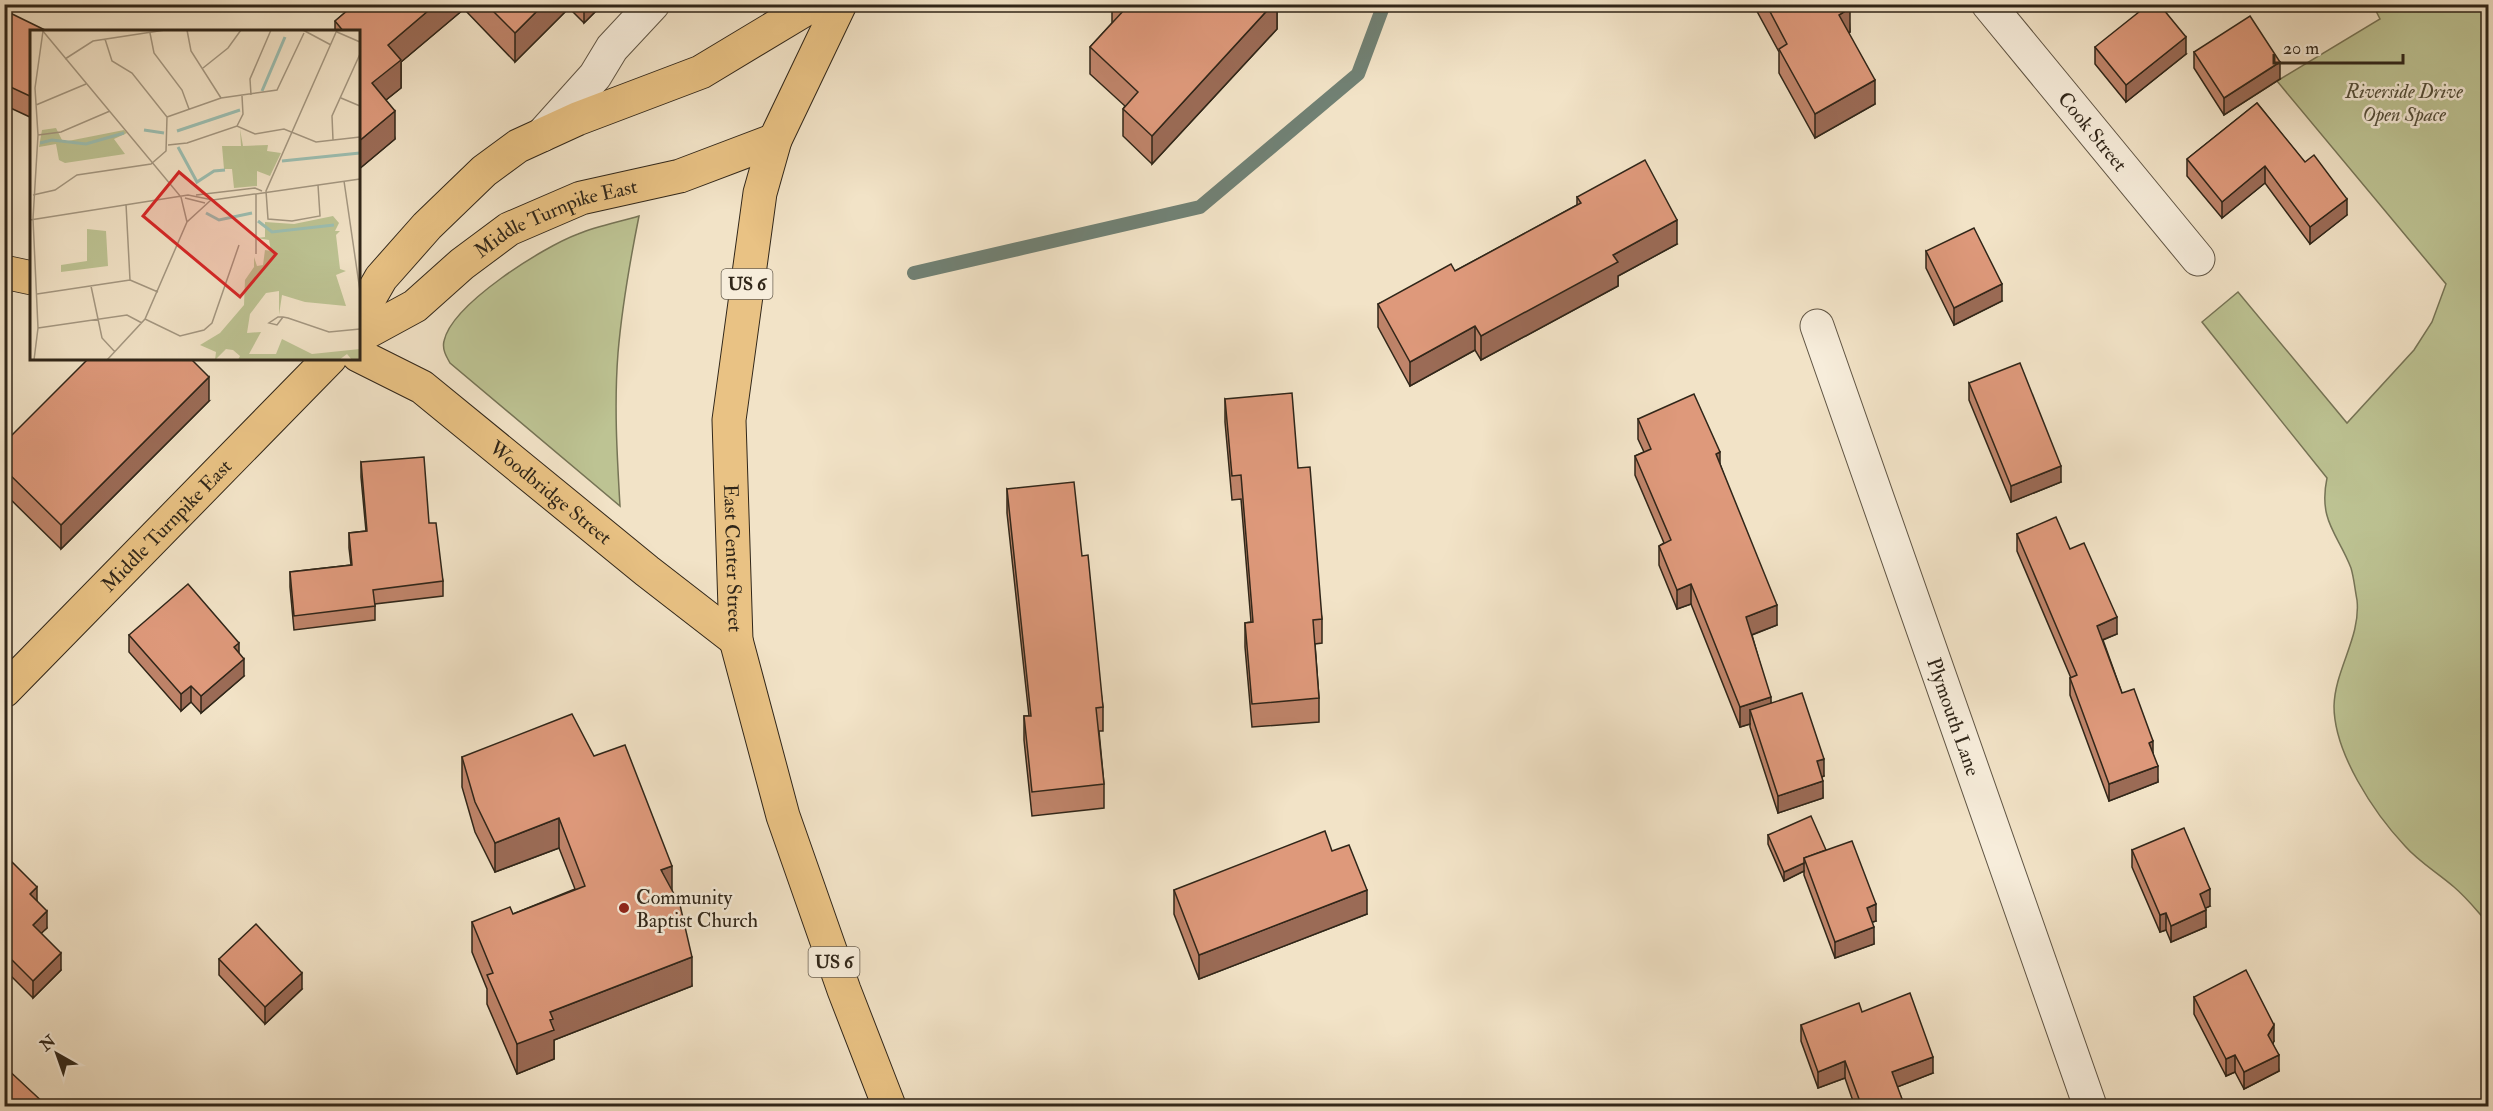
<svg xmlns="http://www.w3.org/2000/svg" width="2493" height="1111" font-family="'IM FELL Double Pica',serif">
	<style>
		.green { fill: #bdc393; stroke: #767456; stroke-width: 1.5 }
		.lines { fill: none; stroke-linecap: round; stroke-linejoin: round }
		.stream { stroke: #718174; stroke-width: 14 }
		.minor-casing { stroke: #605544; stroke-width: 35 }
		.major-casing { stroke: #302619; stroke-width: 35 }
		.minor { stroke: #f7eddb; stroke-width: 33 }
		.major { stroke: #e9c284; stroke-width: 33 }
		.wall { fill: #bf846a; stroke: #302619; stroke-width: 1.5 }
		.shaded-wall { fill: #9b6b56; stroke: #302619; stroke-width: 1.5 }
		.building { fill: #de997b; stroke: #302619; stroke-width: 1.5 }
		.poi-dot { fill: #8f2418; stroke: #f7eddb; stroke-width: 2 }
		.labels { text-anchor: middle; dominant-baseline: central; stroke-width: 5; stroke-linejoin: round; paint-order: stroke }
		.shield { fill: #f7eddb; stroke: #6c6253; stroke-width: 1.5 }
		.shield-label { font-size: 18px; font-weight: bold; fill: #302619 }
		.park-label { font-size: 20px; font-style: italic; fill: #534d38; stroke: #f7eddb }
		.street-label { font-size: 20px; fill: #302619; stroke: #f7eddb }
		.poi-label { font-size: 20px; fill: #302619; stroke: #f7eddb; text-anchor: start }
		.inset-river { fill: none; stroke: #9cbeb1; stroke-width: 3 }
		.inset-road { fill: none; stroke: #a49781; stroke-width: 1.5 }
		.view { fill: #d62828; fill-opacity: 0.15; stroke: #d62828; stroke-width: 3 }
		.inset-edge { fill: none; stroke: #302619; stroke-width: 3 }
	</style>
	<rect width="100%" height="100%" fill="#f2e3c7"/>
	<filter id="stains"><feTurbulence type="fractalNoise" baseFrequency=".00333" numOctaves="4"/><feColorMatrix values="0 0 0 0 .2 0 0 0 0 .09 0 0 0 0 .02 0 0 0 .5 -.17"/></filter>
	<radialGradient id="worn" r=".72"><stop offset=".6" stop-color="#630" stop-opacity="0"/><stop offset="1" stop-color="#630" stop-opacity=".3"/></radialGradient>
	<!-- green -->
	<g class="green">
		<path d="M2373,5h115v918c-11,-12 -21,-25 -34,-36 -16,-14 -35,-25 -49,-41 -31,-33 -71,-93 -71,-140 1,-37 27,-69 23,-106 -2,-10 -3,-22 -6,-32 -13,-34 -33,-47 -24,-90l-125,-156 36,-30 109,131 67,-73 18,-28 14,-38 -169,-203 103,-62z"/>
		<path d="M639,216c-9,45 -17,90 -21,137 -4,51 -1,102 2,153l-170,-143c-4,-7 -8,-14 -6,-22 8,-37 99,-94 134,-107 19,-8 41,-12 61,-18z"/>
	</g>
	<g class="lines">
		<!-- stream -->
		<polyline class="stream" points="914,273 1200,207 1358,74 1384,4"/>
		<defs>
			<g id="minor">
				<path id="s1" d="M1988,4l210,255"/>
				<polyline points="542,135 595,76 612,48 653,4"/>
				<path id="s2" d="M1817,326l273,780"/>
			</g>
			<g id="major">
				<path id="s3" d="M840,4l-65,136 -15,53 -31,227 7,220 47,176 61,174 45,116"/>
				<polyline points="4,272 32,278"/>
				<polyline points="358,318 381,278 427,226 484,171 518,146 577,119 701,72 814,4"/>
				<path id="s4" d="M358,337l57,-31 47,-42 47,-35 72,-31 99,-22 95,-36"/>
				<path id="s5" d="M358,355l64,32 225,184 89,69"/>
				<path id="s6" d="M4,691l326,-333"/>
			</g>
		</defs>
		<!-- minor casing -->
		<use href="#minor" class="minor-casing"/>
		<!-- major casing -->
		<use href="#major" class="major-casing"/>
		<!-- minor -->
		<use href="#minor" class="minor"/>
		<!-- major -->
		<use href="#major" class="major"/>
	</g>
	<!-- wall -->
	<g class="wall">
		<polygon points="355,4 603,4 584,23 569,8 515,62 464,9 401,62 401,88 386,100 395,139 358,170 358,32 335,32 335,21"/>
		<polygon points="1112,4 1277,4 1277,29 1152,164 1123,136 1123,109 1125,106 1090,74 1090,47 1112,23"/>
		<polygon points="1753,4 1848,4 1850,32 1848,33 1875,104 1815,138 1779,73 1779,52"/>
		<polygon points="4,10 32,32 32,118 4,105"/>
		<polygon points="2095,47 2186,54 2126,102 2095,64"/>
		<polygon points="2194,52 2280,79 2224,115 2194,68"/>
		<polygon points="2257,103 2347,215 2310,244 2265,183 2222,218 2187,176 2187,159"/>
		<polygon points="1577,197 1677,244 1618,276 1618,286 1481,360 1475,350 1410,386 1378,327 1378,304 1455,271 1577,205"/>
		<polygon points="1926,251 2002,301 1954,325 1926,268"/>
		<polygon points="1969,383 2061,482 2011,502 1969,400"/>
		<polygon points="1225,399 1298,468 1322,619 1322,643 1315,644 1319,698 1319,722 1252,727 1245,647 1245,623 1251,622 1241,499 1232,500 1225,422"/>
		<polygon points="209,401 61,549 4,493 4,443"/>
		<polygon points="1638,419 1720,464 1777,625 1752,635 1771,703 1824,776 1822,777 1823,798 1778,813 1750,727 1750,724 1740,727 1691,604 1677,609 1659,565 1659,546 1664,543 1635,475 1635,456 1644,452 1638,439"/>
		<polygon points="361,462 429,523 443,581 443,596 375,604 375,620 294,630 290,587 290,572 351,565 349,548 349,533 366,531 361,477"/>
		<polygon points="1007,489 1082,556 1103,707 1103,731 1099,731 1104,784 1104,808 1032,816 1024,740 1024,716 1029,716 1007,513"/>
		<polygon points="2017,534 2070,549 2117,634 2103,640 2122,693 2153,753 2158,782 2109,801 2070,695 2070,678 2071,678 2017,551"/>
		<polygon points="129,635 244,676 201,713 191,702 181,711 129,652"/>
		<polygon points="594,756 672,891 692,986 554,1040 554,1059 517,1074 487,1004 487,989 472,952 472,922 513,914 575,889 559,848 495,872 475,832 462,787 462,757"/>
		<polygon points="1768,835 1826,850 1876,921 1872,922 1874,944 1835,958 1804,875 1804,871 1784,881 1768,844"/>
		<polygon points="2132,850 2210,906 2205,908 2206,927 2171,942 2166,930 2160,932 2132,867"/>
		<polygon points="1332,851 1367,914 1199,979 1174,914 1174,890"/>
		<polygon points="4,862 37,901 47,928 41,933 61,970 33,998 4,969"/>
		<polygon points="219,959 302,989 265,1024 219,975"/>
		<polygon points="2194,997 2274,1041 2273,1043 2279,1071 2244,1089 2235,1072 2226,1076 2194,1014"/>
		<polygon points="1862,1012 1933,1073 1897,1087 1905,1107 1855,1107 1845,1078 1818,1088 1801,1041 1801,1025"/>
	</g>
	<!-- shaded-wall -->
	<g class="shaded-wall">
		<polygon points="436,4 464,4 464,9 401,62 401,88 372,111 372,83 388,45"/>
		<polygon points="544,4 569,4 569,8 515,62 515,33"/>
		<polygon points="584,4 603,4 584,23"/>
		<polygon points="1273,4 1277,4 1277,29 1152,164 1152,136"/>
		<polygon points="1850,8 1850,32 1839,39 1839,15"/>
		<polygon points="2186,37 2186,54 2126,102 2126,85"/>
		<polygon points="2280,62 2280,79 2224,115 2224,98"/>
		<polygon points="1875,80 1875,104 1815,138 1815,114"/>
		<polygon points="395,111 395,139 358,170 358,142"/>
		<polygon points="2265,166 2265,183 2222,218 2222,202"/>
		<polygon points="2347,199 2347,215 2310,244 2310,227"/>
		<polygon points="1677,220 1677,244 1618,276 1618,286 1481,360 1481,336 1613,255"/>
		<polygon points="2002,284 2002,301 1954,325 1954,308"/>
		<polygon points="1475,326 1475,350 1410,386 1410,362"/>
		<polygon points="209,377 209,401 61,549 61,525"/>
		<polygon points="1720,452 1720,472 1716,454"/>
		<polygon points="2061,466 2061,482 2011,502 2011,486"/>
		<polygon points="1691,584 1691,604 1677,609 1677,590"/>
		<polygon points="1777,605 1777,625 1746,637 1746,617"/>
		<polygon points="2117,617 2117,634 2097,642 2097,626"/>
		<polygon points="239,643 239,660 234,647"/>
		<polygon points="244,659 244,676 201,713 201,696"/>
		<polygon points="191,686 191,702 181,711 181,694"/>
		<polygon points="1771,697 1771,717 1750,710 1750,724 1740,727 1740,707"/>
		<polygon points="2153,741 2153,758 2149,743"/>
		<polygon points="1824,759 1824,776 1817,778 1817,761"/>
		<polygon points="2158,766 2158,782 2109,801 2109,784"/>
		<polygon points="1823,781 1823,798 1778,813 1778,796"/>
		<polygon points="559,818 559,848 495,872 495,843"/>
		<polygon points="1804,863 1804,871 1784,881 1784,872"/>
		<polygon points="672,866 672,896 661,870"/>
		<polygon points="37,887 37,904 30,894"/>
		<polygon points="2210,889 2210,906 2200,911 2200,894"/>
		<polygon points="1367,890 1367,914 1199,979 1199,955"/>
		<polygon points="1876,904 1876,921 1867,924 1867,908"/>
		<polygon points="2206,910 2206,927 2171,942 2171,926"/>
		<polygon points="47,911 47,928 33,941 33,925"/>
		<polygon points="2166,913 2166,930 2160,932 2160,915"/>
		<polygon points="1874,927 1874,944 1835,958 1835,942"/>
		<polygon points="61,953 61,970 33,998 33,981"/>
		<polygon points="692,957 692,986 554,1040 554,1059 517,1074 517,1044 550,1012"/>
		<polygon points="302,973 302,989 265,1024 265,1007"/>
		<polygon points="2274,1025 2274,1041 2268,1052 2268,1035"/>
		<polygon points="2235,1055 2235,1072 2226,1076 2226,1059"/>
		<polygon points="2279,1055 2279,1071 2244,1089 2244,1072"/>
		<polygon points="1933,1057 1933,1073 1892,1089 1892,1072"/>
		<polygon points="1845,1061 1845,1078 1818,1088 1818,1072"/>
	</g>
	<!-- building -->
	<g class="building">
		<polygon points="355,4 436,4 388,45 401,60 372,83 395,111 358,142 358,32 344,32 335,21"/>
		<polygon points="486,4 544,4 515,33"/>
		<polygon points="1121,4 1273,4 1152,136 1123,109 1138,92 1090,47 1125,9"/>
		<polygon points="1766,4 1848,4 1850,8 1839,15 1875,80 1815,114 1779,49 1787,44"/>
		<polygon points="2149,4 2159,4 2186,37 2126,85 2095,47"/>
		<polygon points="4,10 49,32 32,32 32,97 4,84"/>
		<polygon points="2250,16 2280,62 2224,98 2194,52"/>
		<polygon points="2257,103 2305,162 2314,155 2347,199 2310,227 2265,166 2222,202 2187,159"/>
		<polygon points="1645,160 1677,220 1613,255 1618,262 1481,336 1475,326 1410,362 1378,304 1451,264 1455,271 1581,203 1577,197"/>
		<polygon points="1974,228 2002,284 1954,308 1926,251"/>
		<polygon points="89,358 190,358 209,377 61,525 4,469 4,443"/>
		<polygon points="2020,363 2061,466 2011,486 1969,383"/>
		<polygon points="1292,393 1298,468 1310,467 1322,619 1313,620 1319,698 1252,704 1245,623 1253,622 1241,475 1232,476 1225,399"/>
		<polygon points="1694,394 1720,452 1716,454 1777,605 1746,617 1771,697 1740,707 1691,584 1677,590 1659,546 1671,540 1635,456 1651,449 1638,419"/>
		<polygon points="424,457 429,523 436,523 443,581 373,590 375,606 294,616 290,572 352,565 349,533 367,531 361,462"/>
		<polygon points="1074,482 1082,556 1088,555 1103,707 1096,708 1104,784 1032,792 1024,716 1031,716 1007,489"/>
		<polygon points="2056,517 2070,549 2084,543 2117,617 2097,626 2122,693 2134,689 2153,741 2149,743 2158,766 2109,784 2070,678 2077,675 2017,534"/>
		<polygon points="188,584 239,643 234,647 244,659 201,696 191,686 181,694 129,635"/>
		<polygon points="1802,693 1824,759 1817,761 1823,781 1778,796 1750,710"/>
		<polygon points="572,714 594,756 625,745 672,866 661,870 680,905 692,957 550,1012 553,1019 550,1020 554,1030 517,1044 487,975 493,973 472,922 510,907 513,914 585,886 559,818 495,843 475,802 462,757"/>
		<polygon points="1811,816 1826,850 1804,858 1804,863 1784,872 1768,835"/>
		<polygon points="2184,828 2210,889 2200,894 2206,910 2171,926 2166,913 2160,915 2132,850"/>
		<polygon points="1325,831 1332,851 1349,845 1367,890 1199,955 1174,890"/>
		<polygon points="1852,841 1876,904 1867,908 1874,927 1835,942 1804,858"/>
		<polygon points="8,858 37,887 30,894 47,911 33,925 61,953 33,981 4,952 4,862"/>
		<polygon points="256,924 302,973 265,1007 219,959"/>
		<polygon points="2246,970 2274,1025 2268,1035 2279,1055 2244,1072 2235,1055 2226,1059 2194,997"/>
		<polygon points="1910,993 1933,1057 1892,1072 1905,1107 1862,1107 1845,1061 1818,1072 1801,1025 1859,1003 1862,1012"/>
		<polygon points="4,1066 48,1107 4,1107"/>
	</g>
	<!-- markers -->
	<circle class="poi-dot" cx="624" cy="908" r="6"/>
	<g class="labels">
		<!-- shield labels -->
		<g class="shield">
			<rect x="721.5" y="269" width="51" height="30" rx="4.5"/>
			<rect x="808.5" y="947" width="51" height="30" rx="4.5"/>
		</g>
		<g class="shield-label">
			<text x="747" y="284">US 6</text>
			<text x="834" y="962">US 6</text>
		</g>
		<!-- park labels -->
		<g class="park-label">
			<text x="2404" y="91">Riverside Drive<tspan x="2404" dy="23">Open Space</tspan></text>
		</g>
		<!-- street labels -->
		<g class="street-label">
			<text stroke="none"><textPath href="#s1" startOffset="165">Cook Street</textPath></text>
			<text stroke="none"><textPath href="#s4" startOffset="234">Middle Turnpike East</textPath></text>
			<text stroke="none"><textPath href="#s5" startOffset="238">Woodbridge Street</textPath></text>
			<text stroke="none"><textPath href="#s6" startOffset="232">Middle Turnpike East</textPath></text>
			<text stroke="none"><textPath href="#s3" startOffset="573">East Center Street</textPath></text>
			<text stroke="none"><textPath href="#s2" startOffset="414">Plymouth Lane</textPath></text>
		</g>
		<!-- poi labels -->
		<g class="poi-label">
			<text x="636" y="897">Community<tspan x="636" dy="23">Baptist Church</tspan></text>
		</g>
	</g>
	<!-- overview -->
	<g transform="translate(30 30)">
		<rect width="330" height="330" fill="#f2e3c7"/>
		<path d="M26,98l7,14 61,-12 3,3 -13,6 11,15 -60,9 -6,-3 -3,-16 -17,3 3,-17zM210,99l3,17 25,-1 -1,6 14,2 -11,23 -13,-5v15l-23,2 -2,-19h-8l-2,-23h19zM303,186l6,7 -4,8h5l-4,4 4,34 6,2 -10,4 10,31 -41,-4 -23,-7 -3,20v-24l-13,2 -16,21 -3,19 14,-1 -12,22h27l6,-15 30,15 48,-5v11h-8l-5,-6 -8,6h-101l2,-4 -7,-6 -7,-1 -11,11 1,-8 -16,-7 20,-12 24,-28 1,-25 9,-13v-10l3,9 6,-1 2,-15 6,1 -2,-11 -12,-2 8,-1v-15l29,2zM57,199l19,2 2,35 -47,6v-7l26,-4z" fill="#bdc393"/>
		<path class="inset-river" d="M232,61l23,-54M114,100l20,3M147,101l63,-21M10,113l12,-3 34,4 38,-11M148,117l19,35 17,-11 11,-1M252,131l78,-8M176,183l13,7 33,-7M228,191l14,11 62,-7"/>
		<path class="inset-road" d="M12,0l139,167 6,25M157,0l4,21 30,47M273,0l28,15M307,2l23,10M120,3l4,20 28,37 7,19M35,29l28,-18 72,-11M173,38l25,-20 13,-18M221,65l-1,-16 21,-49M311,68l19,8M6,75l50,-21M137,87l54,-19 56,-8 27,-57M207,96l6,-12 -1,-18M8,105l23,-3 49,-21M303,110l-1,-24 28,-62M138,115l19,-2 50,-17 18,8 29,-5 32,13 44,-5M314,151l16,110M288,155l2,31 -28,5 -24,-2 -2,-28 71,-161M226,164v60M3,165l22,-5 22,-15 74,-11 15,-13 1,-34 -35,-44 -20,-12 -7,-22M166,165l59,-7 7,3M155,168l20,5M96,174l4,76M0,190l158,-25 25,5 147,-21M100,250l28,12M61,256l11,52 13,14M7,264l93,-14M253,287l-6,8 -8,-2 9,-6h5l5,1 41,14 31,-3M115,289l35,17 24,-6 8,-7 27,-78M8,298l89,-13 15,8M4,330l4,-32 -5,-109 5,-84 -3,-47 8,-57M77,330l38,-41 42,-97 24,-22"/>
		<path class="view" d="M149,142l97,82 -36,43 -97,-81z"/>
		<rect width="330" height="330" class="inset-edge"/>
	</g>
	<!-- margin -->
	<rect width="2493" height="1111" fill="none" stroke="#f2e3c7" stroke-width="24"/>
	<rect x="6" y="6" width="2481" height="1099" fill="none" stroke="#302619" stroke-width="3"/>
	<rect x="12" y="12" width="2469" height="1087" fill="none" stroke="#302619" stroke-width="1.5"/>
	<!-- north arrow -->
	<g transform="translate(57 1054) rotate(320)" stroke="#f7eddb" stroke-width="4.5" paint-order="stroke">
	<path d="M0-4.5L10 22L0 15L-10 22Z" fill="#302619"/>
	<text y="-9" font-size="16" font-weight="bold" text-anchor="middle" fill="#302619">N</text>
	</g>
	<!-- scale -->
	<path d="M2274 54v9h129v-9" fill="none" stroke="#302619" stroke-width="3"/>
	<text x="2283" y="54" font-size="18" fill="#302619" stroke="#f7eddb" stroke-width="4.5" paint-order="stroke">20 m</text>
	<rect width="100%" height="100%" filter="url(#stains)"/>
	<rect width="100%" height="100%" fill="url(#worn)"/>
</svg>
